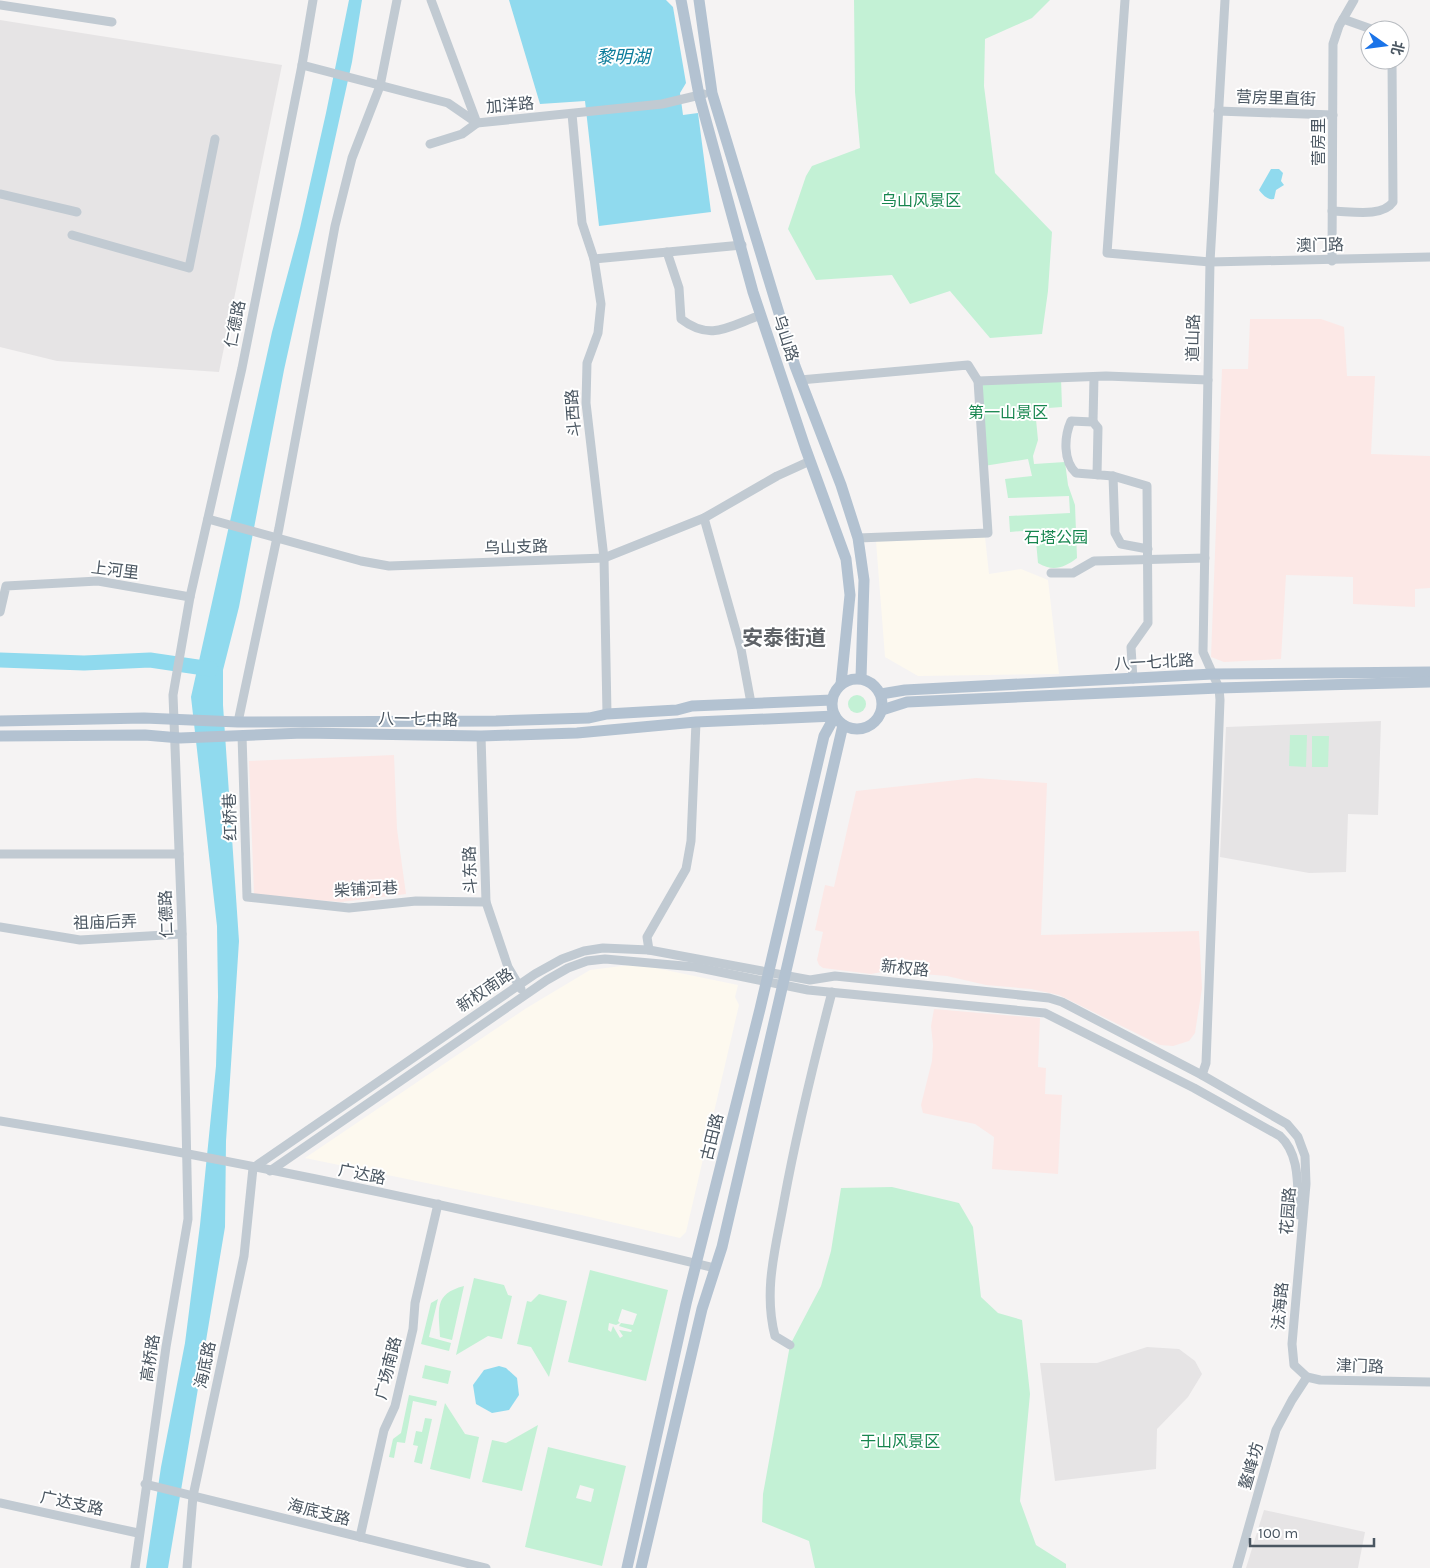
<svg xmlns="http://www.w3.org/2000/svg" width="1430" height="1568" font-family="Karla,'Noto Sans SC',sans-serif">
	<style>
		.commercial { fill: #fdf9ef }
		.education { fill: #e6e4e5 }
		.medical { fill: #fce8e6 }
		.green { fill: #c3f1d5; fill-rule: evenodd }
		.water { fill: #90daee }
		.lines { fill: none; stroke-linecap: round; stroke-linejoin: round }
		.river { stroke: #90daee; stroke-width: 15 }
		.minor { stroke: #c1cad2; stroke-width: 9 }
		.major { stroke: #b3c2d1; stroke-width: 11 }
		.labels { text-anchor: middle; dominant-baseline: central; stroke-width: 4; stroke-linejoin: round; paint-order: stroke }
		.street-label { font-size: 16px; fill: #4a5661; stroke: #fff }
		.park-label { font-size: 16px; fill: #17864f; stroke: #fff }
		.water-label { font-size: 18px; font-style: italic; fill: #0c7c9b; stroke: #fff }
		.district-label { font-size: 21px; font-weight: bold; fill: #5f6368; stroke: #fff }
	</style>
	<rect width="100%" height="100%" fill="#f5f3f3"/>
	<!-- commercial -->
	<g class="commercial">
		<polygon points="985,537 989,574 1021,569 1048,580 1059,674 918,676 885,657 876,541"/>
		<polygon points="629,965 646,966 738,985 735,997 739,1005 686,1232 680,1238 581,1215 305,1158 525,1009 590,970"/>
	</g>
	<!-- education -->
	<g class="education">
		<polygon points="0,20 282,65 219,372 57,361 0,347"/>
		<polygon points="1381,721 1378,815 1348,814 1346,872 1309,873 1220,857 1226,727"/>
		<polygon points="1147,1347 1179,1349 1195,1361 1202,1374 1188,1397 1157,1429 1156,1469 1055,1481 1040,1363 1097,1363"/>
		<polygon points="1264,1510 1365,1532 1358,1568 1246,1568"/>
	</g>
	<!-- medical -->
	<g class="medical">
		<polygon points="1250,319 1321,319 1344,327 1347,376 1375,376 1371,454 1430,456 1430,588 1415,589 1415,607 1353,604 1353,577 1286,575 1281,659 1224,662 1211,657 1222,369 1248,369"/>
		<polygon points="394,755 397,829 406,894 341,902 254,895 249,761"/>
		<polygon points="976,778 1047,783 1041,935 1199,931 1202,988 1195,1033 1189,1041 1173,1046 1160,1045 1059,995 1031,989 986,985 947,976 887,971 871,974 823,968 819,965 817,960 823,932 815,930 825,885 834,887 856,791"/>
		<polygon points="934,1009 1040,1018 1038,1067 1046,1068 1045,1094 1062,1095 1058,1174 992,1169 994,1137 975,1124 923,1113 921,1105 932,1061 933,1045 931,1026"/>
	</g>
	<!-- green -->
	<g class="green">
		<polygon points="854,0 1050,0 1032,18 985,39 984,86 995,173 1052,232 1048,291 1042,334 990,338 950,291 910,304 892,275 816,280 788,229 806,176 812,166 860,148 855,92"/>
		<path d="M1061,378l1,29 -27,2 3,31 -5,16 1,8 31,-2 3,23 7,20 2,53c-13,10 -24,14 -39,5l-3,-33 -25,2 -1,-16 61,-3 -1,-17 -61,2 -3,-19 27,-3 -4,-17 -44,7 -6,-85z"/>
		<circle cx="857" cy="704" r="9"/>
		<polygon points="1290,735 1307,735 1306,767 1289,766"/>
		<polygon points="1312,736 1329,736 1328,767 1312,767"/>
		<polygon points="892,1187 959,1203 973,1227 981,1297 998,1313 1022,1320 1030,1394 1020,1501 1036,1545 1066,1564 1066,1568 815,1568 809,1541 762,1522 763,1494 790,1345 821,1286 831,1251 841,1188"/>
		<path d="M590,1270l78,20 -22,91 -78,-19zM622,1309l15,5 -4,11 -12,-2 -2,3 13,4 -1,2 -12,-2 4,6 -3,2 -7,-12 -2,6 -3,-2 1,-7 7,2 4,-2 -2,-2z"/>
		<polygon points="474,1278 504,1285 508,1295 512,1296 502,1339 488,1336 456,1355"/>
		<path d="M464,1286l-12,54 -12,-3c-1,-27 -7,-43 24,-51z"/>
		<polygon points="539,1294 567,1301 549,1377 531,1347 517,1344 527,1301 531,1302"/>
		<polygon points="438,1299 429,1337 451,1343 449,1351 421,1344 431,1303"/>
		<polygon points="425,1365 451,1371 448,1384 422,1378"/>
		<polygon points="409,1395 437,1401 436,1406 413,1401 405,1443 397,1442 394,1458 389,1457 393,1439 401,1433"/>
		<polygon points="445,1403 465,1434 479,1437 470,1479 430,1469"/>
		<polygon points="425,1418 432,1419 422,1464 414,1462 418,1446 413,1445 416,1431 422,1432"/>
		<polygon points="538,1425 522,1491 482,1482 492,1440 506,1443"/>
		<path d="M548,1447l78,19 -24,100 -77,-19zM580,1485l14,4 -3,13 -15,-4z"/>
	</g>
	<!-- water -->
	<g class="water">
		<polygon points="349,0 362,0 352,62 284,370 239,607 223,670 223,705 239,941 226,1141 225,1227 168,1568 146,1568 161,1467 185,1343 200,1225 216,1066 218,997 217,926 191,697 272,332 300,228 326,113"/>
		<polygon points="509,0 666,0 673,7 686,83 680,93 683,115 698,113 711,212 599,226 585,101 540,104"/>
		<path d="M1271,169h8l4,4 -2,8 3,4 -8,5 -2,9c-7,1 -11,-4 -15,-9z"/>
		<polygon points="499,1366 506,1368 517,1378 519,1395 509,1410 492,1413 476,1404 473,1385 484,1370"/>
	</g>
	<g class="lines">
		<!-- river -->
		<polyline class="river" points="0,660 84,663 150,660 211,669"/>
		<!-- minor -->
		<g class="minor">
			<polyline points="1125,0 1107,253 1210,262 1430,257"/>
			<polyline points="0,5 112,22"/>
			<polyline points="1343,19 1374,30"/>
			<polyline points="302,65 448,103 477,123 662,104 704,94"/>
			<polyline points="1218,111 1333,115"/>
			<polyline points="572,114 582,223 594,259 601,304 598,333 587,363 586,403 604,558 607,714"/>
			<polyline points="430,144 462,134 477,123 431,0"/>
			<polyline points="0,194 77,212"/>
			<path d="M1332,211c17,0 50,7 61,-9l-1,-142"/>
			<polyline points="72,235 189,268 215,139"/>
			<path d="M667,252l12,36 2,31c30,23 48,7 80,-4"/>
			<polyline points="594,259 742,245"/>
			<polyline points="1332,261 1333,44 1339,26 1354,0"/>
			<polyline points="800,380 968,365 978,381 988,533 858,538"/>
			<polyline points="978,381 1106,376 1208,380"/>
			<polyline points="1093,422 1094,377"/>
			<path d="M1097,475l1,-47 -5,-6 -22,-1c-7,16 -8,40 5,52l37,3 34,10 1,137 -17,24 2,32"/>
			<polyline points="1113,476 1115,533 1121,544 1148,549"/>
			<polyline points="704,518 741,649 751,703"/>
			<polyline points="208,519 361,561 389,566 604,558 704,518 777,476 810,461"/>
			<polyline points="1051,573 1073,573 1094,561 1205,558"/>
			<polyline points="0,612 6,586 98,581 190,597"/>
			<polyline points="238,722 279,528 335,226 352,158 380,86 397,0"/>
			<polyline points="242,735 247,897 349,908 416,901 486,902"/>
			<polyline points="481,736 486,902 508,967 521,989"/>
			<polyline points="0,854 179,854"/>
			<polyline points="0,927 80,940 182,934"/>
			<polyline points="649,950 647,937 686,869 691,841 696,722"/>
			<polyline points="1202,1075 1206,1063 1220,700 1219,688 1203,652 1210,262 1225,0"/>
			<path d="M0,1121c240,39 479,90 715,147"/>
			<path d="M270,1171l277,-191 21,-12 19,-7 18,-2 90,8 113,23 237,23 149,75 86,48c21,19 17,53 19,79"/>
			<path d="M790,1345l-15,-9c-12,-46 1,-89 9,-135 13,-71 30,-140 48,-209"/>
			<polyline points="145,1484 486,1568"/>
			<polyline points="0,1503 138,1533"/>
			<polyline points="360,1537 384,1430 395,1406 413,1329 415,1303 438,1204"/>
			<polyline points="135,1568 166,1347 188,1219 182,928 173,695 190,597 242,368 302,65 313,0"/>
			<polyline points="187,1568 193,1496 244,1256 253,1168 535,974 562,959 584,951 603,948 649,950 810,980 835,976 1049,998 1062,1002 1202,1075 1287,1124 1298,1137 1305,1156 1306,1184 1292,1344 1294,1365 1307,1377 1320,1380 1430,1382"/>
			<polyline points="1237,1568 1276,1430 1292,1400 1307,1377"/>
		</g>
		<!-- major -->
		<g class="major">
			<polyline points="681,0 699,95 753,292 805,447 846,559 850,595 841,684"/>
			<polyline points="699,0 712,93 795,366 841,485 858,538 864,580 861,678"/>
			<circle cx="857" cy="704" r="25"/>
			<polyline points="881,694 905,690 1213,674 1430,672"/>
			<polyline points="882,710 907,702 1219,688 1430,682"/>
			<polyline points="0,721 144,718 238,722 496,721 589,718 607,714 677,710 692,706 832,700"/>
			<polyline points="0,736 145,735 180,738 303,733 481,736 577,733 696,722 835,716 824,736 760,1009 686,1304 627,1568"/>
			<polyline points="641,1568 702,1309 722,1247 843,725"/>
		</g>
	</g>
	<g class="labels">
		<!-- street labels -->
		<g class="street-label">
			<text transform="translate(1276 98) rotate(2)">营房里直街</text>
			<text transform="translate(510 105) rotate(-5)">加洋路</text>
			<text transform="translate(1318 142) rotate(-90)">营房里</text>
			<text transform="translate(1320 245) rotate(-1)">澳门路</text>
			<text transform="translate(235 324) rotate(-79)">仁德路</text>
			<text transform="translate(786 338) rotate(72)">乌山路</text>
			<text transform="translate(1193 338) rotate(-89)">道山路</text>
			<text transform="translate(573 413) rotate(-94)">斗西路</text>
			<text transform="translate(516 547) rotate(-2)">乌山支路</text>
			<text transform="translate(115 570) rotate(7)">上河里</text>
			<text transform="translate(1154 662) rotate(-3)">八一七北路</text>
			<text transform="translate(418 719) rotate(1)">八一七中路</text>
			<text transform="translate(230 817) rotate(-92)">红桥巷</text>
			<text transform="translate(470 870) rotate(-92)">斗东路</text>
			<text transform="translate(366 889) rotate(-3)">柴铺河巷</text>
			<text transform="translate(166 914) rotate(-92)">仁德路</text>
			<text transform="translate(105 922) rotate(-2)">祖庙后弄</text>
			<text transform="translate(905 968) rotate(6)">新权路</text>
			<text transform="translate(485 990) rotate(-34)">新权南路</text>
			<text transform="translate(712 1137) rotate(-76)">古田路</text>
			<text transform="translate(362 1174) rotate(11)">广达路</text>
			<text transform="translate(1288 1211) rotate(-86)">花园路</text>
			<text transform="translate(1280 1306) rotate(-85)">法海路</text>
			<text transform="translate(150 1358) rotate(-81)">高桥路</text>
			<text transform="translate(205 1365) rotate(-78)">海底路</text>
			<text transform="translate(1360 1366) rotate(2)">津门路</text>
			<text transform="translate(388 1368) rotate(-76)">广场南路</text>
			<text transform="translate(1251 1466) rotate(-74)">鳌峰坊</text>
			<text transform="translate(72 1503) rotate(12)">广达支路</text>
			<text transform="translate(319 1512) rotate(14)">海底支路</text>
		</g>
		<!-- park labels -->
		<g class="park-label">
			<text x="921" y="200">乌山风景区</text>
			<text x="1008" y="412">第一山景区</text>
			<text x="1056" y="537">石塔公园</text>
			<text x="900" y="1441">于山风景区</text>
		</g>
		<!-- water labels -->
		<g class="water-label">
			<text x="623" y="57">黎明湖</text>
		</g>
		<!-- district labels -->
		<g class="district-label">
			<text x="784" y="638">安泰街道</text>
		</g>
	</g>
	<!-- north arrow -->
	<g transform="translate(1385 45) rotate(104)"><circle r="24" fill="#ffffff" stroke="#b7bbc0"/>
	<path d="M0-4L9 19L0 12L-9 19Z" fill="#1a73e8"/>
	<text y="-8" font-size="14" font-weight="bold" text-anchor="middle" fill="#4a5661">北</text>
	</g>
	<!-- scale -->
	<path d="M1250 1538v8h124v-8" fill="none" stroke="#4a5661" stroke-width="2.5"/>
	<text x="1258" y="1538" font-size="15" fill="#4a5661" stroke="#ffffff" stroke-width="4" paint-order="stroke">100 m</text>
</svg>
